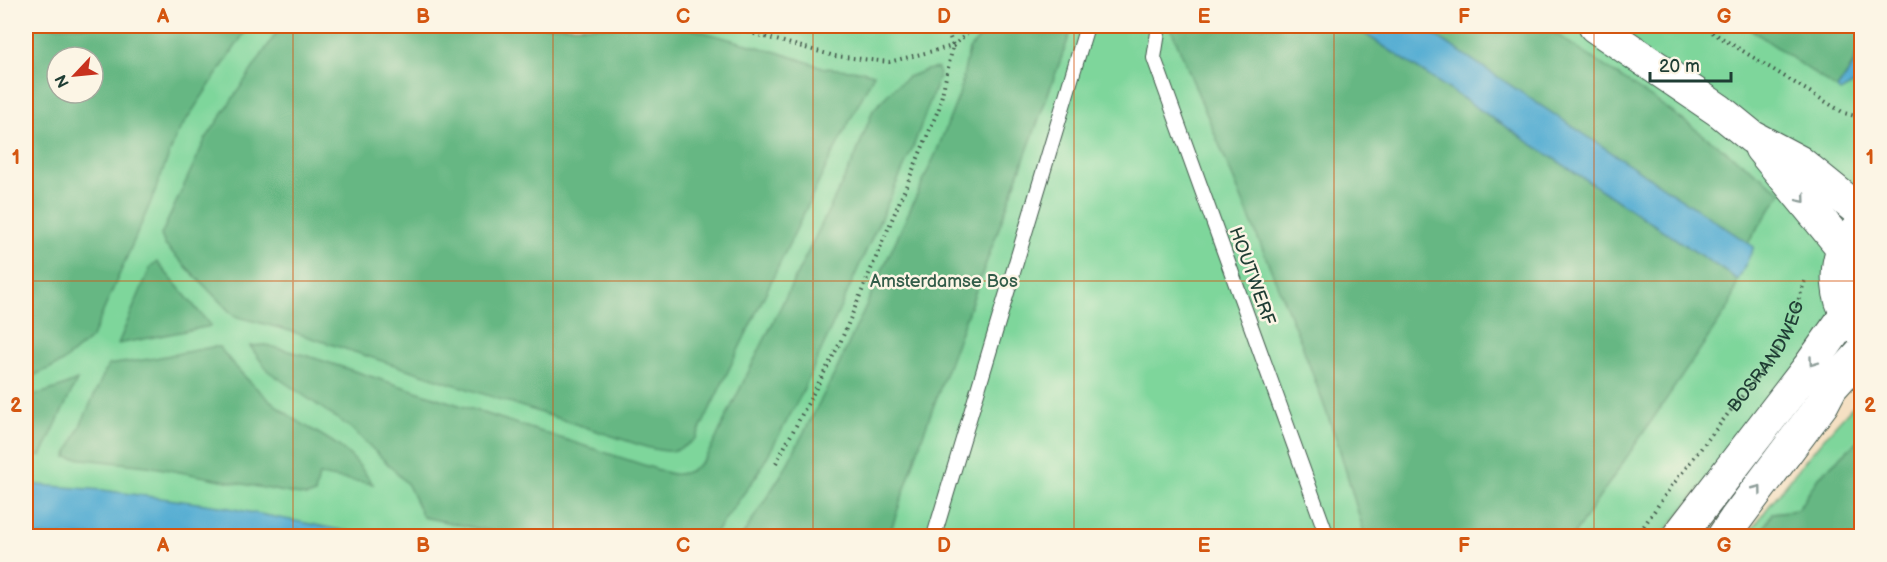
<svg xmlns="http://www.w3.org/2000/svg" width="1887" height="562" font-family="'Balsamiq Sans',sans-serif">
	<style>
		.green { fill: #7ed69b; stroke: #4e8a68; stroke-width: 1.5; fill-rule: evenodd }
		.forest { fill: #66b783; stroke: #427a5c; stroke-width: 1.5; fill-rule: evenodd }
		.water { fill: #56aed3; stroke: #3a7684; stroke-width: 1.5 }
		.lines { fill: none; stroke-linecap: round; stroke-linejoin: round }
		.lane-casing { stroke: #3f5549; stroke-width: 16 }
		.secondary-casing { stroke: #3f5549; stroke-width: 35 }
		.primary-casing { stroke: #3f5549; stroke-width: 35 }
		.path { stroke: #3f5549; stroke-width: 4; stroke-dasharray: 1.5 4.5; stroke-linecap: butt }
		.lane { stroke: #fff; stroke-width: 14 }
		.secondary { stroke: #fff; stroke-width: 33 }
		.primary { stroke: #fff; stroke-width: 33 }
		.oneway { stroke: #8f9e9a }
		.grid { fill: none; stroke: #d45610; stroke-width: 1.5; stroke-opacity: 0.55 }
		.labels { text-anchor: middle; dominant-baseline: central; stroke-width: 5; stroke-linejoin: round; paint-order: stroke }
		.street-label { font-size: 18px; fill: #1f3d34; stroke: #fcf5e5 }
		.park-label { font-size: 18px; fill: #325c49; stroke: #fcf5e5 }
		.neatline { fill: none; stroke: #d45610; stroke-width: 2 }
		.grid-label { font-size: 20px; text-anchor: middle; font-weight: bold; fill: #d45610 }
	</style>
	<rect width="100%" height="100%" fill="#fcf5e5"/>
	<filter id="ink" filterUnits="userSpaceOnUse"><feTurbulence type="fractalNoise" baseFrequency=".0167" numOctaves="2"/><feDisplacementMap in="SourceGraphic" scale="12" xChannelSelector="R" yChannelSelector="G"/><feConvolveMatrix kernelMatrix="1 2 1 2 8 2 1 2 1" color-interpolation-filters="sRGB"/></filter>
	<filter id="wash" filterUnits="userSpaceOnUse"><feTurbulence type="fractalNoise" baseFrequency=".008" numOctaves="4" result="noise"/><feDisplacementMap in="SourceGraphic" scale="24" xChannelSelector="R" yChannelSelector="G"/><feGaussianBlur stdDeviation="1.35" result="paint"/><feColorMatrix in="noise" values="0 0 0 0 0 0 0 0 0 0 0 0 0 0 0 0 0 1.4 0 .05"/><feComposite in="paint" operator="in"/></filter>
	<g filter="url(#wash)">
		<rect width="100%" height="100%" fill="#f5e0c3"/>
		<!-- green -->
		<g class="green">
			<path d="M26,26h1835v271l-25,23 -174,216h-1636zM57,57h36v36h-36z"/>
			<path d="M1861,397v41l-43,40 -20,32 -26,3 -12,23h-13c35,-49 73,-95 114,-139z"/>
		</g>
		<!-- forest -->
		<g class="forest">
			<path d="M26,26h223l-72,108 -27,70 -58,133 -31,26 -35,16zM57,57h36v36h-36z"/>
			<path d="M281,26h400l99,27 45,15 37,3 12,3 -45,87 -133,277c-19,16 -27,15 -50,9l-359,-117 -53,-14 -69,-71 -4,-10 44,-95z"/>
			<polygon points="991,26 1073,26 924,432 889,536 742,536 783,472 836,371 936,153 959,95 969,49"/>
			<polygon points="1170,26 1353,26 1738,280 1729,307 1573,536 1365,536 1338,444 1301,342"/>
			<polygon points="1421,26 1544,26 1658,102 1782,192 1748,243"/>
			<path d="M1746,26h115c0,26 -9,42 -24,63z"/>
			<path d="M938,68l1,9 -26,70 -113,250 -43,78 -44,61h-199l-91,-19 -15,-32 -19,-20 -38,-37 -83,-57 -18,-25 16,-1 42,11 351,114c5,2 13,5 19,4 27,-2 37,-34 47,-55l130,-262 18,-47 19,-20 16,-13 18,-7z"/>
			<polygon points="157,262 211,326 118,344 151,266"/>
			<path d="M212,347h7c22,28 47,53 77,73 20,13 44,23 60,42 6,6 11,15 17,22l-54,-9 -4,19 -9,2 -158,-30 -82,-9 42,-92 42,-6z"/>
			<polygon points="77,380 41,456 26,455 26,398 61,387"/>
			<polygon points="1861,438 1861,536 1760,536 1772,513 1798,510 1818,478"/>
		</g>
		<!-- water -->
		<g class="water">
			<polygon points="1353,26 1421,26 1754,247 1738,280"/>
			<polygon points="1861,39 1861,80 1840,92 1837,89 1853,66"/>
			<polygon points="26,484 102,490 219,506 371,536 26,536"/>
		</g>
	</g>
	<g filter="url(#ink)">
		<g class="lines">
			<defs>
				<g id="lane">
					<polyline points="1159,26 1154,58 1327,536"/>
					<polyline points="934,536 1087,26"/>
				</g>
				<g id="secondary">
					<polyline points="1595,26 1720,111 1752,137 1799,162 1862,213"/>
					<polyline points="1761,148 1843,248"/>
				</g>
				<g id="primary">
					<path d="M1860,330c-4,-5 -9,-9 -12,-15 -11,-17 -13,-46 -5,-65 3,-9 12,-17 19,-22"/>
					<polyline points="1679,536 1810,366 1847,314"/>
					<polyline points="1724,536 1735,520 1822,404 1831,387 1862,353"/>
				</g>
			</defs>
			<!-- lane casing -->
			<use href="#lane" class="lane-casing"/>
			<!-- secondary casing -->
			<use href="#secondary" class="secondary-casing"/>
			<!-- primary casing -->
			<use href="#primary" class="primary-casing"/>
			<!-- path -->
			<g class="path">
				<polyline points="725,26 835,56 889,62 953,46 975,26"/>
				<polyline points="1702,26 1844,113 1862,118"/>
				<polyline points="776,463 840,343 939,108 953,46 946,26"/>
				<path id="s1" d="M1637,536l33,-48 104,-133 15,-26 17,-52"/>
			</g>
			<!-- lane -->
			<use href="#lane" class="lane"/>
			<!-- secondary -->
			<use href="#secondary" class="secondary"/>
			<!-- primary -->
			<use href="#primary" class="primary"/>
		</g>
		<!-- one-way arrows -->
		<defs><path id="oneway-chevron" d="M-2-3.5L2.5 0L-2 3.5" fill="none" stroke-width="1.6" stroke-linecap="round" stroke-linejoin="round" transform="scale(1.5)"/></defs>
		<g class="oneway">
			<use href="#oneway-chevron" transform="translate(1802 199) rotate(50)"/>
			<use href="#oneway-chevron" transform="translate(1813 362) rotate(126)"/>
			<use href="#oneway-chevron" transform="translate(1758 489) rotate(-53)"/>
		</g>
	</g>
	<!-- grid -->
	<path class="grid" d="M293,26v510M553,26v510M813,26v510M1074,26v510M1334,26v510M1594,26v510M26,281h1836"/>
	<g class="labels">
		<!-- street labels -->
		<g class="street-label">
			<text transform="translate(1252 276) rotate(70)">HOUTWERF</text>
			<text stroke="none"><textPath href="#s1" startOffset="222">BOSRANDWEG</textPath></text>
		</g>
		<!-- park labels -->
		<g class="park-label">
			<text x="944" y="281">Amsterdamse Bos</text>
		</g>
	</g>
	<!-- margin -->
	<rect width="1887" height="562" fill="none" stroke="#fcf5e5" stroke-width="66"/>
	<!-- north arrow -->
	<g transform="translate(75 75) rotate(244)"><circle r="28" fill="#fcf5e5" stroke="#a4ab9e" stroke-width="1.5"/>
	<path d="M0-4.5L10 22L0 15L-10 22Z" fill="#c8321e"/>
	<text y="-9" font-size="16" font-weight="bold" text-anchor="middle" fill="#1f3d34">N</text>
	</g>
	<!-- scale -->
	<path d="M1650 72v9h81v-9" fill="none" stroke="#1f3d34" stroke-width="3"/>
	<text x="1659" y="72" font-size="18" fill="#1f3d34" stroke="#fcf5e5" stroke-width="4.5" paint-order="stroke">20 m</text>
	<rect x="33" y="33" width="1821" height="496" class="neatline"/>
	<g class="grid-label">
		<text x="163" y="23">A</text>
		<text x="423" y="23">B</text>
		<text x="683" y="23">C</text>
		<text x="944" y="23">D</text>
		<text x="1204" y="23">E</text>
		<text x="1464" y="23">F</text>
		<text x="1724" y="23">G</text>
		<text x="16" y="164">1</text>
		<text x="1870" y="164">1</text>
		<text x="16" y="412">2</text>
		<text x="1870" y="412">2</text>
		<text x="163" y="552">A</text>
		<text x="423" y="552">B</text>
		<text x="683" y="552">C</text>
		<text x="944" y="552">D</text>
		<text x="1204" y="552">E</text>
		<text x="1464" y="552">F</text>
		<text x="1724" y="552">G</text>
	</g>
</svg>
